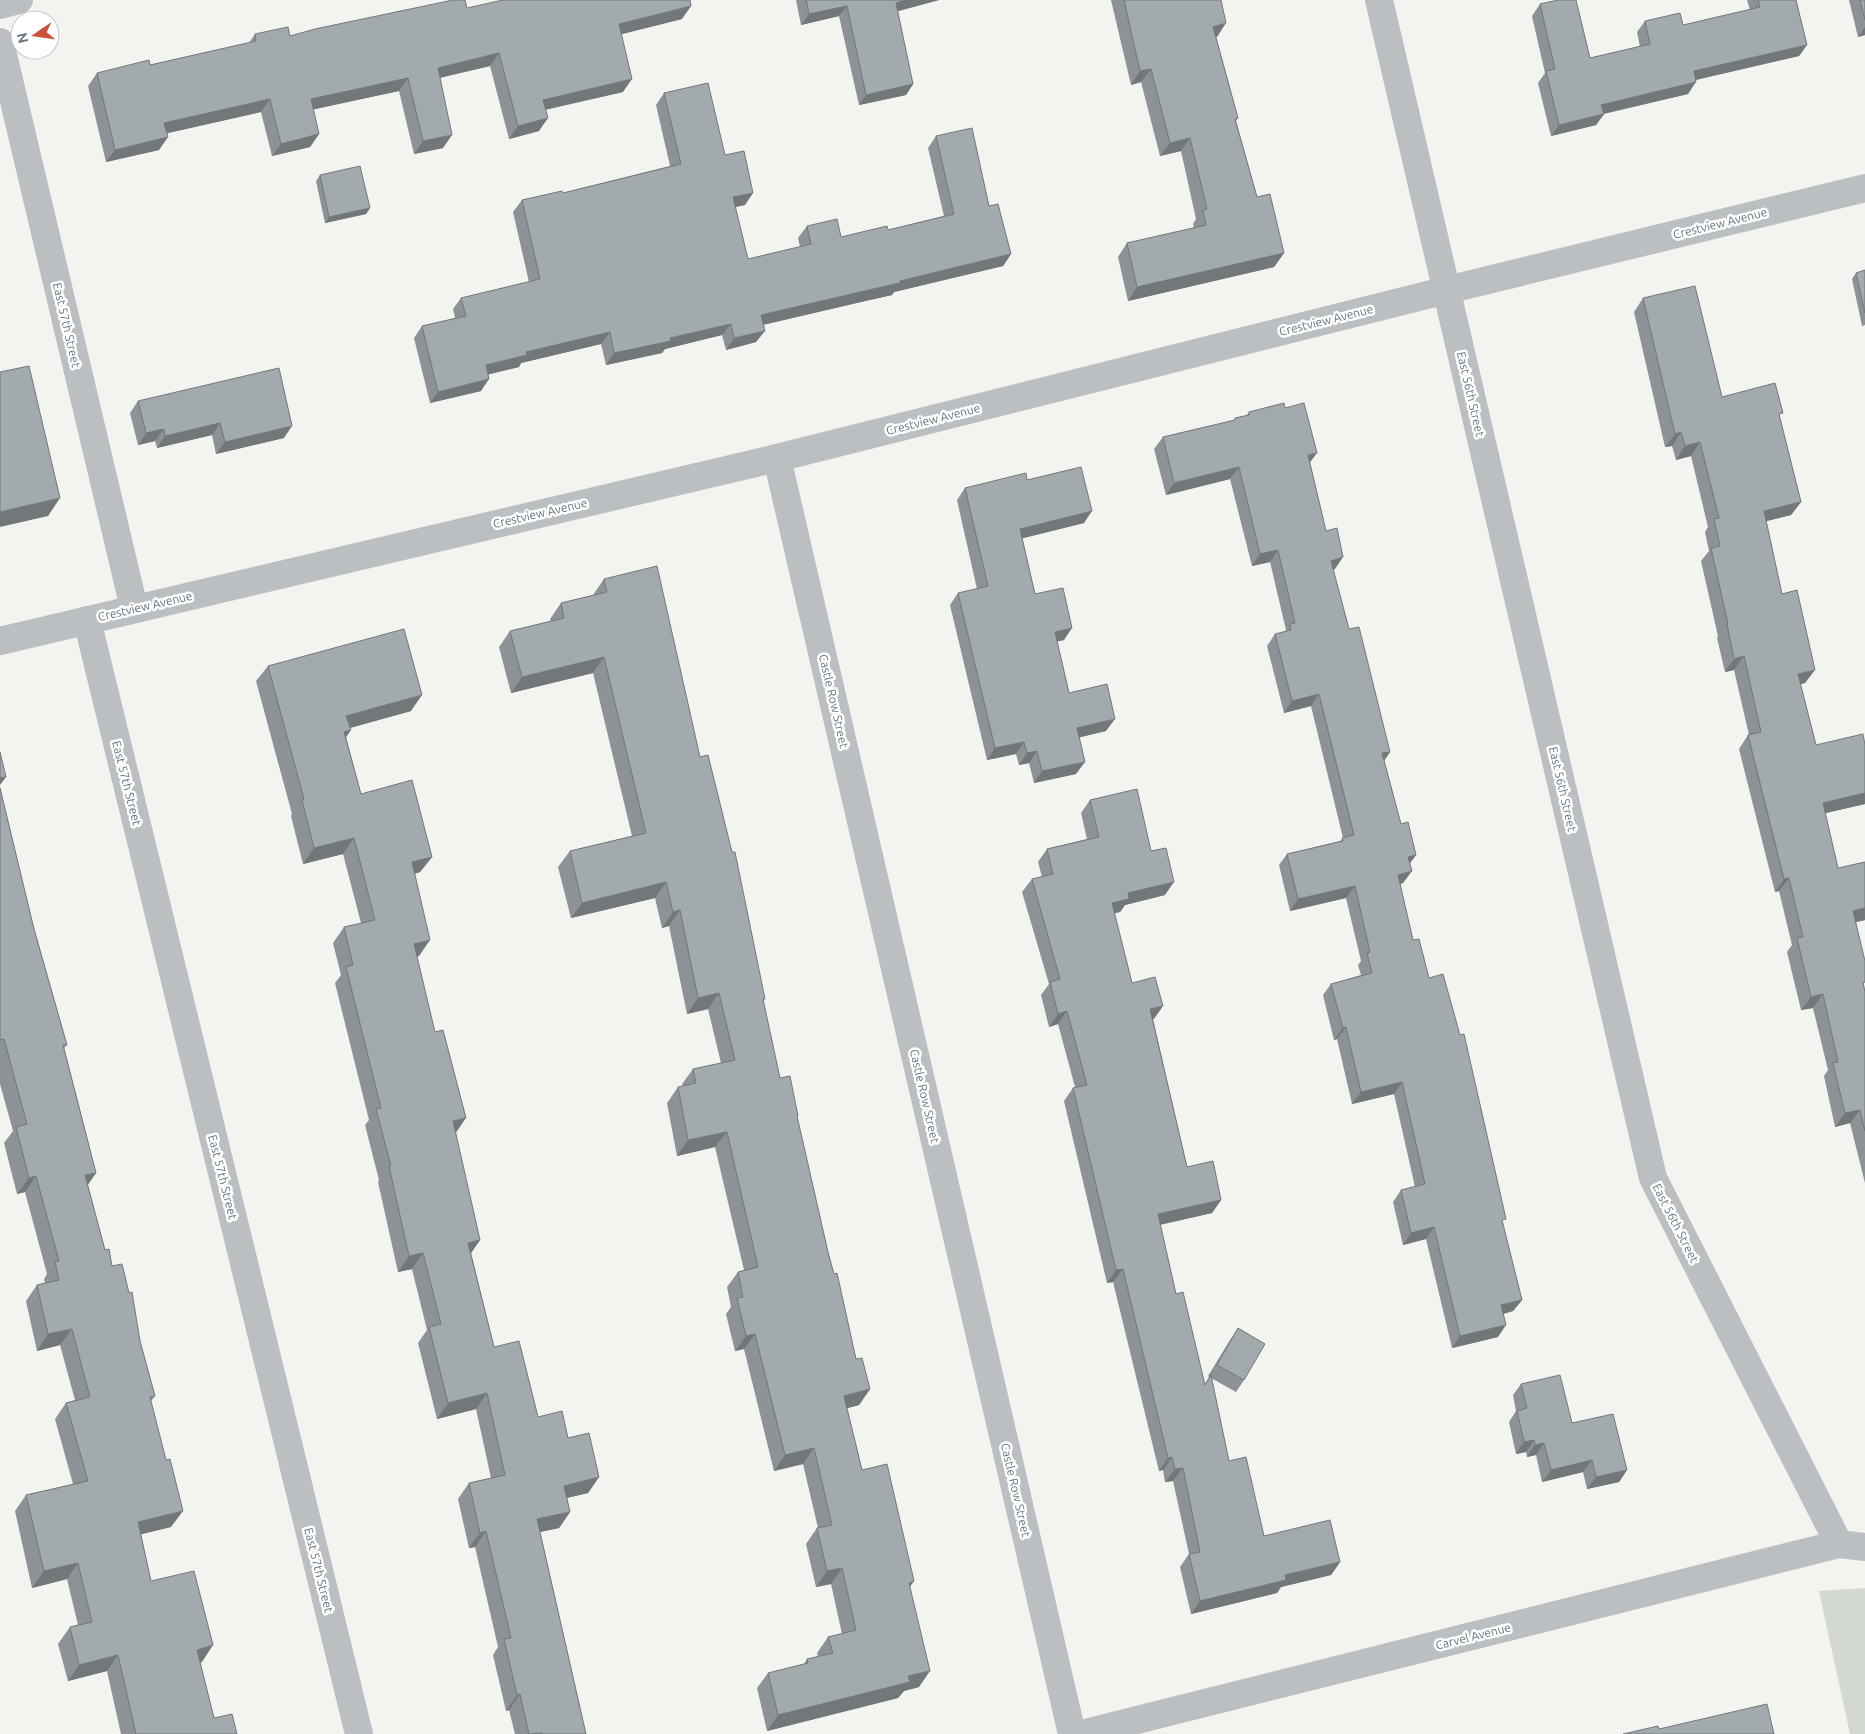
<svg xmlns="http://www.w3.org/2000/svg" width="1865" height="1734" font-family="Ubuntu,sans-serif">
	<style>
		.green { fill: #d3d8d0 }
		.lines { fill: none; stroke-linecap: round; stroke-linejoin: round }
		.minor { stroke: #bbbfc1; stroke-width: 28 }
		.wall { fill: #8c9296 }
		.shaded-wall { fill: #72777a }
		.building { fill: #a3aaae; stroke: #72777a }
		.labels { text-anchor: middle; dominant-baseline: central; stroke-width: 5; stroke-linejoin: round; paint-order: stroke }
		.street-label { font-size: 12px; fill: #66747d; stroke: #fff }
	</style>
	<rect width="100%" height="100%" fill="#f3f3f0"/>
	<!-- green -->
	<polygon class="green" points="1865,1588 1865,1734 1850,1734 1819,1591"/>
	<g class="lines">
		<!-- minor -->
		<g class="minor">
			<polyline points="1379,0 1653,1178 1839,1544"/>
			<polyline points="0,5 19,0"/>
			<polyline points="0,42 134,608"/>
			<polyline points="777,458 1072,1734"/>
			<polyline points="87,620 359,1734"/>
			<polyline points="0,641 777,458 1447,290 1865,188"/>
			<polyline points="1081,1734 1839,1544 1865,1547"/>
		</g>
	</g>
	<!-- wall -->
	<g class="wall">
		<polygon points="796,0 939,0 897,11 913,84 906,95 859,105 839,16 801,25"/>
		<polygon points="1111,0 1221,0 1217,37 1216,37 1238,118 1236,121 1257,197 1284,253 1274,267 1128,301 1118,257 1127,243 1194,228 1193,224 1196,219 1181,151 1160,156 1141,82 1131,85"/>
		<polygon points="1747,0 1796,0 1807,45 1799,56 1696,80 1688,94 1604,114 1596,125 1551,136 1538,83 1545,73 1532,16 1540,4 1590,58 1640,47 1637,32 1645,21 1683,25 1750,10"/>
		<polygon points="1849,0 1865,0 1865,35 1858,37"/>
		<polygon points="467,8 682,19 622,34 623,92 545,110 539,131 509,139 490,66 440,78 443,148 414,154 399,91 313,109 319,134 310,147 272,156 261,112 167,133 159,150 106,162 88,86 97,73 150,65 249,43 255,34 290,36"/>
		<polygon points="664,93 725,155 745,205 735,207 748,259 800,247 798,238 807,226 841,237 888,230 944,216 928,148 936,136 989,206 1011,254 1003,266 894,292 892,295 861,302 763,325 756,342 726,350 722,335 665,349 662,353 606,365 601,344 521,363 519,367 488,374 481,391 430,403 414,338 422,326 455,318 453,309 461,298 529,282 513,212 522,200 563,193 670,166 656,105"/>
		<polygon points="320,175 370,208 366,214 325,223 316,181"/>
		<polygon points="1865,270 1865,325 1862,326 1852,279 1856,273"/>
		<polygon points="1643,298 1722,397 1779,417 1801,502 1791,515 1766,521 1782,594 1805,683 1800,684 1816,745 1865,745 1865,804 1825,813 1838,868 1865,862 1865,920 1856,922 1865,992 1865,1183 1850,1123 1835,1127 1824,1076 1828,1070 1813,1008 1801,1010 1787,952 1792,945 1779,891 1775,892 1739,749 1748,735 1749,735 1734,670 1725,672 1717,638 1718,636 1701,561 1709,551 1705,532 1708,527 1691,456 1676,460 1672,446 1665,447 1634,312"/>
		<polygon points="138,401 284,438 216,454 212,435 157,448 155,441 138,445 130,413"/>
		<polygon points="1285,408 1310,463 1335,569 1333,570 1349,629 1390,752 1384,760 1401,824 1416,855 1410,863 1403,883 1400,884 1413,940 1429,978 1503,1224 1522,1300 1513,1311 1503,1314 1498,1337 1452,1348 1426,1239 1403,1245 1393,1202 1401,1190 1415,1187 1394,1094 1352,1104 1337,1039 1334,1040 1323,995 1331,984 1361,975 1358,965 1361,961 1346,898 1290,911 1279,865 1287,854 1340,841 1343,838 1311,706 1284,713 1267,646 1275,634 1284,632 1286,630 1270,562 1252,566 1230,479 1166,495 1154,449 1163,437 1234,420 1235,418 1246,416 1249,412"/>
		<polygon points="1027,480 1084,523 1022,538 1035,594 1064,640 1057,641 1069,693 1106,731 1079,737 1076,774 1034,783 1029,763 1019,765 1016,754 987,760 950,605 958,593 977,589 957,500 965,488"/>
		<polygon points="604,579 700,757 763,1002 780,1078 798,1116 797,1118 828,1252 856,1359 870,1389 859,1405 847,1408 862,1470 910,1587 919,1687 904,1691 898,1698 767,1731 757,1688 768,1673 804,1664 807,1659 818,1657 817,1653 828,1637 842,1634 831,1584 816,1587 806,1544 817,1528 818,1528 803,1464 774,1471 744,1349 735,1351 726,1314 731,1307 727,1287 738,1272 744,1270 715,1147 677,1156 667,1103 678,1087 683,1086 682,1084 693,1069 721,1063 708,1009 687,1014 669,926 662,928 655,898 571,918 558,867 570,851 632,836 593,673 511,693 499,647 510,631 551,621 550,619 561,603 593,595"/>
		<polygon points="268,666 411,711 350,728 346,737 361,794 432,857 420,872 415,874 419,956 417,957 455,1133 480,1240 471,1253 494,1347 538,1417 568,1438 599,1477 588,1493 567,1498 570,1512 559,1528 540,1532 586,1734 515,1734 509,1710 506,1711 493,1655 498,1647 475,1547 469,1548 458,1499 469,1483 491,1478 476,1409 437,1419 418,1343 427,1330 412,1269 398,1272 378,1182 379,1180 365,1125 369,1120 335,983 341,975 333,943 344,927 361,923 343,854 303,864 291,816 292,814 256,681"/>
		<polygon points="0,788 34,929 67,1045 64,1048 96,1173 87,1185 105,1250 112,1266 140,1341 155,1396 151,1401 171,1527 141,1534 151,1581 202,1662 200,1662 214,1718 237,1734 121,1734 107,1671 68,1681 58,1644 70,1627 78,1625 67,1579 32,1588 15,1511 26,1495 73,1484 55,1419 66,1403 75,1400 60,1345 37,1351 26,1301 37,1285 45,1283 44,1279 47,1274 25,1192 17,1194 4,1143 13,1131 0,1084"/>
		<polygon points="1090,800 1151,851 1165,895 1125,905 1120,912 1114,913 1132,983 1154,1019 1153,1019 1187,1167 1221,1200 1212,1213 1160,1225 1176,1294 1205,1384 1209,1377 1208,1376 1230,1340 1238,1328 1244,1380 1236,1392 1211,1378 1229,1461 1264,1536 1340,1562 1331,1575 1281,1587 1277,1593 1191,1614 1180,1567 1189,1554 1173,1481 1165,1482 1163,1470 1159,1471 1113,1282 1107,1283 1064,1101 1073,1088 1075,1087 1058,1024 1049,1027 1041,995 1049,984 1022,892 1032,879 1042,877 1038,862 1047,849 1087,839 1081,813"/>
		<polygon points="1521,1384 1572,1423 1627,1470 1619,1482 1587,1489 1583,1472 1542,1482 1536,1455 1527,1457 1526,1452 1516,1454 1509,1422 1516,1411 1513,1395"/>
	</g>
	<!-- shaded-wall -->
	<g class="shaded-wall">
		<polygon points="907,0 939,0 888,14 896,3"/>
		<polygon points="691,6 682,19 610,37 619,24"/>
		<polygon points="847,6 839,16 801,25 809,14"/>
		<polygon points="1226,23 1217,37 1204,40 1213,27"/>
		<polygon points="1865,27 1865,35 1858,37"/>
		<polygon points="1807,45 1799,56 1686,82 1694,71"/>
		<polygon points="499,53 490,66 429,80 438,68"/>
		<polygon points="1151,69 1141,82 1131,85 1140,71"/>
		<polygon points="408,78 399,91 302,112 311,99"/>
		<polygon points="632,79 623,92 534,112 543,100"/>
		<polygon points="1696,82 1688,94 1593,116 1601,105"/>
		<polygon points="913,84 906,95 859,105 866,95"/>
		<polygon points="270,99 261,112 155,136 164,123"/>
		<polygon points="1604,114 1596,125 1551,136 1559,125"/>
		<polygon points="548,118 539,131 509,139 518,126"/>
		<polygon points="319,134 310,147 272,156 281,144"/>
		<polygon points="452,135 443,148 414,154 423,141"/>
		<polygon points="168,137 159,150 106,162 115,150"/>
		<polygon points="1190,138 1181,151 1160,156 1170,143"/>
		<polygon points="753,193 745,205 725,209 733,197"/>
		<polygon points="370,208 366,214 325,223 329,217"/>
		<polygon points="1284,253 1274,267 1128,301 1137,287"/>
		<polygon points="1011,254 1003,266 894,292 892,295 861,302 753,327 761,315 900,281"/>
		<polygon points="731,324 722,335 665,349 662,353 606,365 614,353 670,338"/>
		<polygon points="765,331 756,342 726,350 734,338"/>
		<polygon points="610,332 601,344 521,363 519,367 478,377 486,365 526,352"/>
		<polygon points="489,379 481,391 430,403 438,392"/>
		<polygon points="220,423 212,435 157,448 165,436"/>
		<polygon points="292,426 284,438 216,454 225,442"/>
		<polygon points="164,429 155,441 138,445 146,433"/>
		<polygon points="1681,432 1672,446 1665,447 1675,434"/>
		<polygon points="1700,442 1691,456 1676,460 1685,446"/>
		<polygon points="1317,453 1308,465 1308,455"/>
		<polygon points="1239,467 1230,479 1166,495 1174,483"/>
		<polygon points="60,498 48,516 0,527 0,512"/>
		<polygon points="1801,502 1791,515 1755,524 1764,511"/>
		<polygon points="1092,511 1084,523 1012,541 1020,529"/>
		<polygon points="1278,550 1270,562 1252,566 1260,554"/>
		<polygon points="1343,557 1335,569 1322,573 1331,561"/>
		<polygon points="1072,628 1064,640 1046,644 1055,632"/>
		<polygon points="1744,656 1734,670 1725,672 1734,659"/>
		<polygon points="604,657 593,673 511,693 522,677"/>
		<polygon points="1815,670 1805,683 1788,687 1798,674"/>
		<polygon points="1319,694 1311,706 1284,713 1292,701"/>
		<polygon points="422,695 411,711 335,732 346,716"/>
		<polygon points="1115,719 1106,731 1069,740 1077,728"/>
		<polygon points="351,730 340,746 344,732"/>
		<polygon points="1024,742 1016,754 987,760 995,748"/>
		<polygon points="1037,751 1029,763 1019,765 1027,753"/>
		<polygon points="1390,752 1382,764 1382,753"/>
		<polygon points="1085,762 1076,774 1034,783 1042,771"/>
		<polygon points="6,777 0,785 0,778"/>
		<polygon points="1865,793 1865,804 1813,816 1823,803"/>
		<polygon points="354,838 343,854 303,864 314,848"/>
		<polygon points="1416,855 1407,867 1408,857"/>
		<polygon points="432,857 420,872 401,877 412,862"/>
		<polygon points="1412,871 1403,883 1390,887 1398,875"/>
		<polygon points="1789,878 1779,891 1775,892 1784,879"/>
		<polygon points="666,882 655,898 571,918 582,903"/>
		<polygon points="1174,882 1165,895 1125,905 1120,912 1103,916 1112,903 1128,893"/>
		<polygon points="1355,886 1346,898 1290,911 1298,899"/>
		<polygon points="1865,908 1865,920 1843,925 1853,911"/>
		<polygon points="680,910 669,926 662,928 673,912"/>
		<polygon points="430,940 419,956 403,960 414,944"/>
		<polygon points="719,993 708,1009 687,1014 698,998"/>
		<polygon points="1823,994 1813,1008 1801,1010 1811,997"/>
		<polygon points="1163,1006 1154,1019 1141,1022 1150,1009"/>
		<polygon points="1067,1011 1058,1024 1049,1027 1058,1014"/>
		<polygon points="1346,1027 1337,1039 1334,1040 1343,1028"/>
		<polygon points="1402,1082 1394,1094 1352,1104 1361,1092"/>
		<polygon points="1860,1110 1850,1123 1835,1127 1845,1113"/>
		<polygon points="466,1118 455,1134 453,1121"/>
		<polygon points="727,1132 715,1147 677,1156 688,1140"/>
		<polygon points="96,1173 85,1189 85,1175"/>
		<polygon points="36,1176 25,1192 17,1194 29,1178"/>
		<polygon points="1221,1200 1212,1213 1149,1227 1158,1214"/>
		<polygon points="1434,1227 1426,1239 1403,1245 1411,1233"/>
		<polygon points="480,1240 469,1256 468,1243"/>
		<polygon points="423,1253 412,1269 398,1272 409,1256"/>
		<polygon points="1123,1269 1113,1282 1107,1283 1116,1270"/>
		<polygon points="1522,1300 1513,1311 1492,1317 1501,1305"/>
		<polygon points="1506,1325 1498,1337 1452,1348 1460,1336"/>
		<polygon points="72,1329 60,1345 37,1351 48,1334"/>
		<polygon points="755,1334 744,1349 735,1351 746,1336"/>
		<polygon points="870,1389 859,1405 833,1412 844,1396"/>
		<polygon points="487,1393 476,1409 437,1419 448,1403"/>
		<polygon points="1534,1440 1526,1452 1516,1454 1524,1442"/>
		<polygon points="1544,1443 1536,1455 1527,1457 1535,1445"/>
		<polygon points="814,1448 803,1464 774,1471 785,1455"/>
		<polygon points="1172,1457 1163,1470 1159,1471 1168,1458"/>
		<polygon points="1592,1460 1583,1472 1542,1482 1551,1470"/>
		<polygon points="1183,1468 1173,1481 1165,1482 1175,1469"/>
		<polygon points="1627,1470 1619,1482 1587,1489 1596,1477"/>
		<polygon points="599,1477 588,1493 553,1501 564,1486"/>
		<polygon points="183,1511 171,1527 126,1538 138,1522"/>
		<polygon points="570,1512 559,1528 526,1535 537,1519"/>
		<polygon points="486,1531 475,1547 469,1548 480,1533"/>
		<polygon points="1340,1562 1331,1575 1281,1587 1277,1593 1191,1614 1200,1601 1285,1575"/>
		<polygon points="78,1563 67,1579 32,1588 44,1571"/>
		<polygon points="842,1568 831,1584 816,1587 827,1571"/>
		<polygon points="914,1581 903,1597 909,1583"/>
		<polygon points="213,1645 202,1662 186,1666 197,1650"/>
		<polygon points="118,1655 107,1671 68,1681 79,1665"/>
		<polygon points="930,1671 919,1687 904,1691 898,1698 767,1731 778,1715 908,1676"/>
		<polygon points="520,1694 509,1710 506,1711 517,1695"/>
	</g>
	<!-- building -->
	<g class="building">
		<polygon points="453,0 465,0 467,8 503,0 690,0 691,6 619,24 632,79 543,100 548,118 518,126 499,53 438,68 452,135 423,141 408,78 311,99 319,134 281,144 270,99 164,123 168,137 115,150 97,73 149,60 150,65 256,41 255,34 288,27 290,36 315,29"/>
		<polygon points="806,0 907,0 896,3 913,84 866,95 847,6 809,14"/>
		<polygon points="1124,0 1221,0 1226,23 1213,27 1238,118 1235,119 1257,197 1270,194 1284,253 1137,287 1127,243 1206,225 1203,210 1207,209 1190,138 1170,143 1151,69 1140,71"/>
		<polygon points="1558,0 1576,0 1590,58 1650,44 1645,21 1680,13 1683,25 1760,7 1758,0 1796,0 1807,45 1694,71 1696,82 1601,105 1604,114 1559,125 1546,71 1555,69 1540,4"/>
		<polygon points="1860,0 1865,0 1865,20"/>
		<polygon points="708,83 725,155 744,151 753,193 733,197 748,259 811,244 807,226 837,219 841,237 887,226 888,230 954,214 936,136 972,128 989,206 998,204 1011,254 900,281 900,283 869,290 761,315 765,331 734,338 731,324 670,338 671,341 614,353 610,332 526,352 527,355 486,365 489,379 438,392 422,326 466,316 461,298 540,279 522,200 562,191 563,193 681,164 664,93"/>
		<polygon points="360,166 370,208 329,217 320,175"/>
		<polygon points="1865,270 1865,313 1856,273"/>
		<polygon points="1695,286 1722,397 1775,383 1783,413 1779,414 1801,502 1764,511 1782,594 1797,590 1815,670 1798,674 1816,745 1863,734 1865,745 1865,793 1823,803 1838,868 1865,862 1865,908 1853,911 1865,961 1865,982 1863,983 1865,992 1865,1131 1860,1110 1845,1113 1833,1063 1838,1062 1823,994 1811,997 1797,938 1803,937 1789,878 1784,879 1748,735 1761,732 1744,656 1734,659 1727,624 1728,624 1711,548 1720,546 1714,519 1719,518 1700,442 1685,446 1681,432 1675,434 1643,298"/>
		<polygon points="29,366 60,498 0,512 0,372"/>
		<polygon points="279,368 292,426 225,442 220,423 165,436 164,429 146,433 138,401"/>
		<polygon points="1284,403 1285,408 1304,403 1317,453 1308,455 1326,531 1337,528 1343,557 1331,561 1349,629 1359,627 1390,752 1382,753 1401,824 1408,822 1416,855 1408,857 1412,871 1398,875 1413,940 1419,939 1429,978 1443,974 1460,1035 1464,1034 1506,1219 1502,1220 1522,1300 1501,1305 1506,1325 1460,1336 1434,1227 1411,1233 1401,1190 1425,1184 1402,1082 1361,1092 1346,1027 1343,1028 1331,984 1372,973 1367,953 1370,952 1355,886 1298,899 1287,854 1343,841 1342,838 1354,835 1319,694 1292,701 1275,634 1291,630 1290,624 1295,623 1278,550 1260,554 1239,467 1174,483 1163,437 1235,420 1235,418 1249,415 1249,412"/>
		<polygon points="1081,467 1092,511 1020,529 1035,594 1063,588 1072,628 1055,632 1069,693 1107,684 1115,719 1077,728 1085,762 1042,771 1037,751 1027,753 1024,742 995,748 958,593 988,586 965,488 1026,473 1027,480"/>
		<polygon points="657,566 700,757 708,755 732,852 735,852 765,999 763,999 780,1078 790,1076 798,1116 797,1116 828,1252 834,1274 837,1273 856,1359 862,1358 870,1389 844,1396 862,1470 887,1464 914,1581 909,1583 930,1671 908,1676 910,1682 778,1715 768,1673 808,1663 807,1659 833,1653 828,1637 856,1630 842,1568 827,1571 817,1528 832,1525 814,1448 785,1455 755,1334 746,1336 737,1298 743,1297 738,1272 758,1267 727,1132 688,1140 678,1087 696,1083 693,1069 735,1060 719,993 698,998 680,910 673,912 666,882 582,903 570,851 646,833 604,657 522,677 510,631 564,618 561,603 607,592 604,579"/>
		<polygon points="404,629 422,695 346,716 351,730 344,732 361,794 412,780 432,857 412,862 430,940 414,944 435,1032 443,1030 466,1118 453,1121 480,1240 468,1243 494,1347 519,1341 538,1417 562,1411 568,1438 589,1433 599,1477 564,1486 570,1512 537,1519 586,1734 542,1734 542,1733 529,1734 520,1694 517,1695 504,1639 511,1638 486,1531 480,1533 469,1483 505,1475 487,1393 448,1403 429,1327 441,1324 423,1253 409,1256 389,1166 391,1166 376,1109 381,1108 346,967 353,965 344,927 375,920 354,838 314,848 302,800 304,799 268,666"/>
		<polygon points="0,752 6,777 0,778"/>
		<polygon points="0,788 34,929 67,1045 63,1045 96,1173 85,1175 105,1250 109,1249 112,1266 122,1264 129,1293 132,1292 140,1341 155,1396 150,1397 166,1460 170,1459 183,1511 138,1522 151,1581 194,1571 213,1645 197,1650 214,1718 232,1714 237,1734 136,1734 118,1655 79,1665 70,1627 92,1622 78,1563 44,1571 26,1495 88,1481 66,1403 90,1397 72,1329 48,1334 37,1285 59,1280 55,1262 59,1261 36,1176 29,1178 16,1127 27,1124 4,1039 0,1040"/>
		<polygon points="1137,789 1151,851 1166,848 1174,882 1128,893 1129,899 1112,903 1132,983 1155,977 1163,1006 1150,1009 1187,1167 1213,1161 1221,1200 1158,1214 1176,1294 1183,1292 1205,1385 1211,1375 1229,1461 1246,1457 1264,1536 1330,1520 1340,1562 1285,1575 1286,1580 1200,1601 1189,1554 1200,1552 1183,1468 1175,1469 1172,1457 1168,1458 1123,1269 1116,1270 1073,1088 1087,1085 1067,1011 1058,1014 1050,982 1060,979 1032,879 1053,874 1047,849 1099,837 1090,800"/>
		<polygon points="1238,1328 1265,1344 1244,1380 1217,1365"/>
		<polygon points="1560,1375 1572,1423 1613,1414 1627,1470 1596,1477 1592,1460 1551,1470 1544,1443 1535,1445 1534,1440 1524,1442 1517,1411 1527,1408 1521,1384"/>
		<polygon points="1767,1704 1774,1734 1623,1734 1658,1726 1659,1729"/>
	</g>
	<g class="labels">
		<!-- street labels -->
		<g class="street-label">
			<text transform="translate(1720 223) rotate(-14)">Crestview Avenue</text>
			<text transform="translate(1326 320) rotate(-14)">Crestview Avenue</text>
			<text transform="translate(67 325) rotate(77)">East 57th Street</text>
			<text transform="translate(1471 394) rotate(77)">East 56th Street</text>
			<text transform="translate(933 419) rotate(-14)">Crestview Avenue</text>
			<text transform="translate(540 513) rotate(-13)">Crestview Avenue</text>
			<text transform="translate(145 606) rotate(-13)">Crestview Avenue</text>
			<text transform="translate(834 701) rotate(77)">Castle Row Street</text>
			<text transform="translate(127 783) rotate(76)">East 57th Street</text>
			<text transform="translate(1563 789) rotate(77)">East 56th Street</text>
			<text transform="translate(925 1096) rotate(77)">Castle Row Street</text>
			<text transform="translate(223 1177) rotate(76)">East 57th Street</text>
			<text transform="translate(1676 1223) rotate(63)">East 56th Street</text>
			<text transform="translate(1016 1490) rotate(77)">Castle Row Street</text>
			<text transform="translate(319 1570) rotate(76)">East 57th Street</text>
			<text transform="translate(1473 1636) rotate(-14)">Carvel Avenue</text>
		</g>
	</g>
	<!-- north arrow -->
	<g transform="translate(35 35) rotate(257)"><circle r="24" fill="#ffffff" stroke="#c2c7cb"/>
	<path d="M0-4L9 19L0 12L-9 19Z" fill="#cb5139"/>
	<text y="-8" font-size="14" font-weight="bold" text-anchor="middle" fill="#66747d">N</text>
	</g>
</svg>
